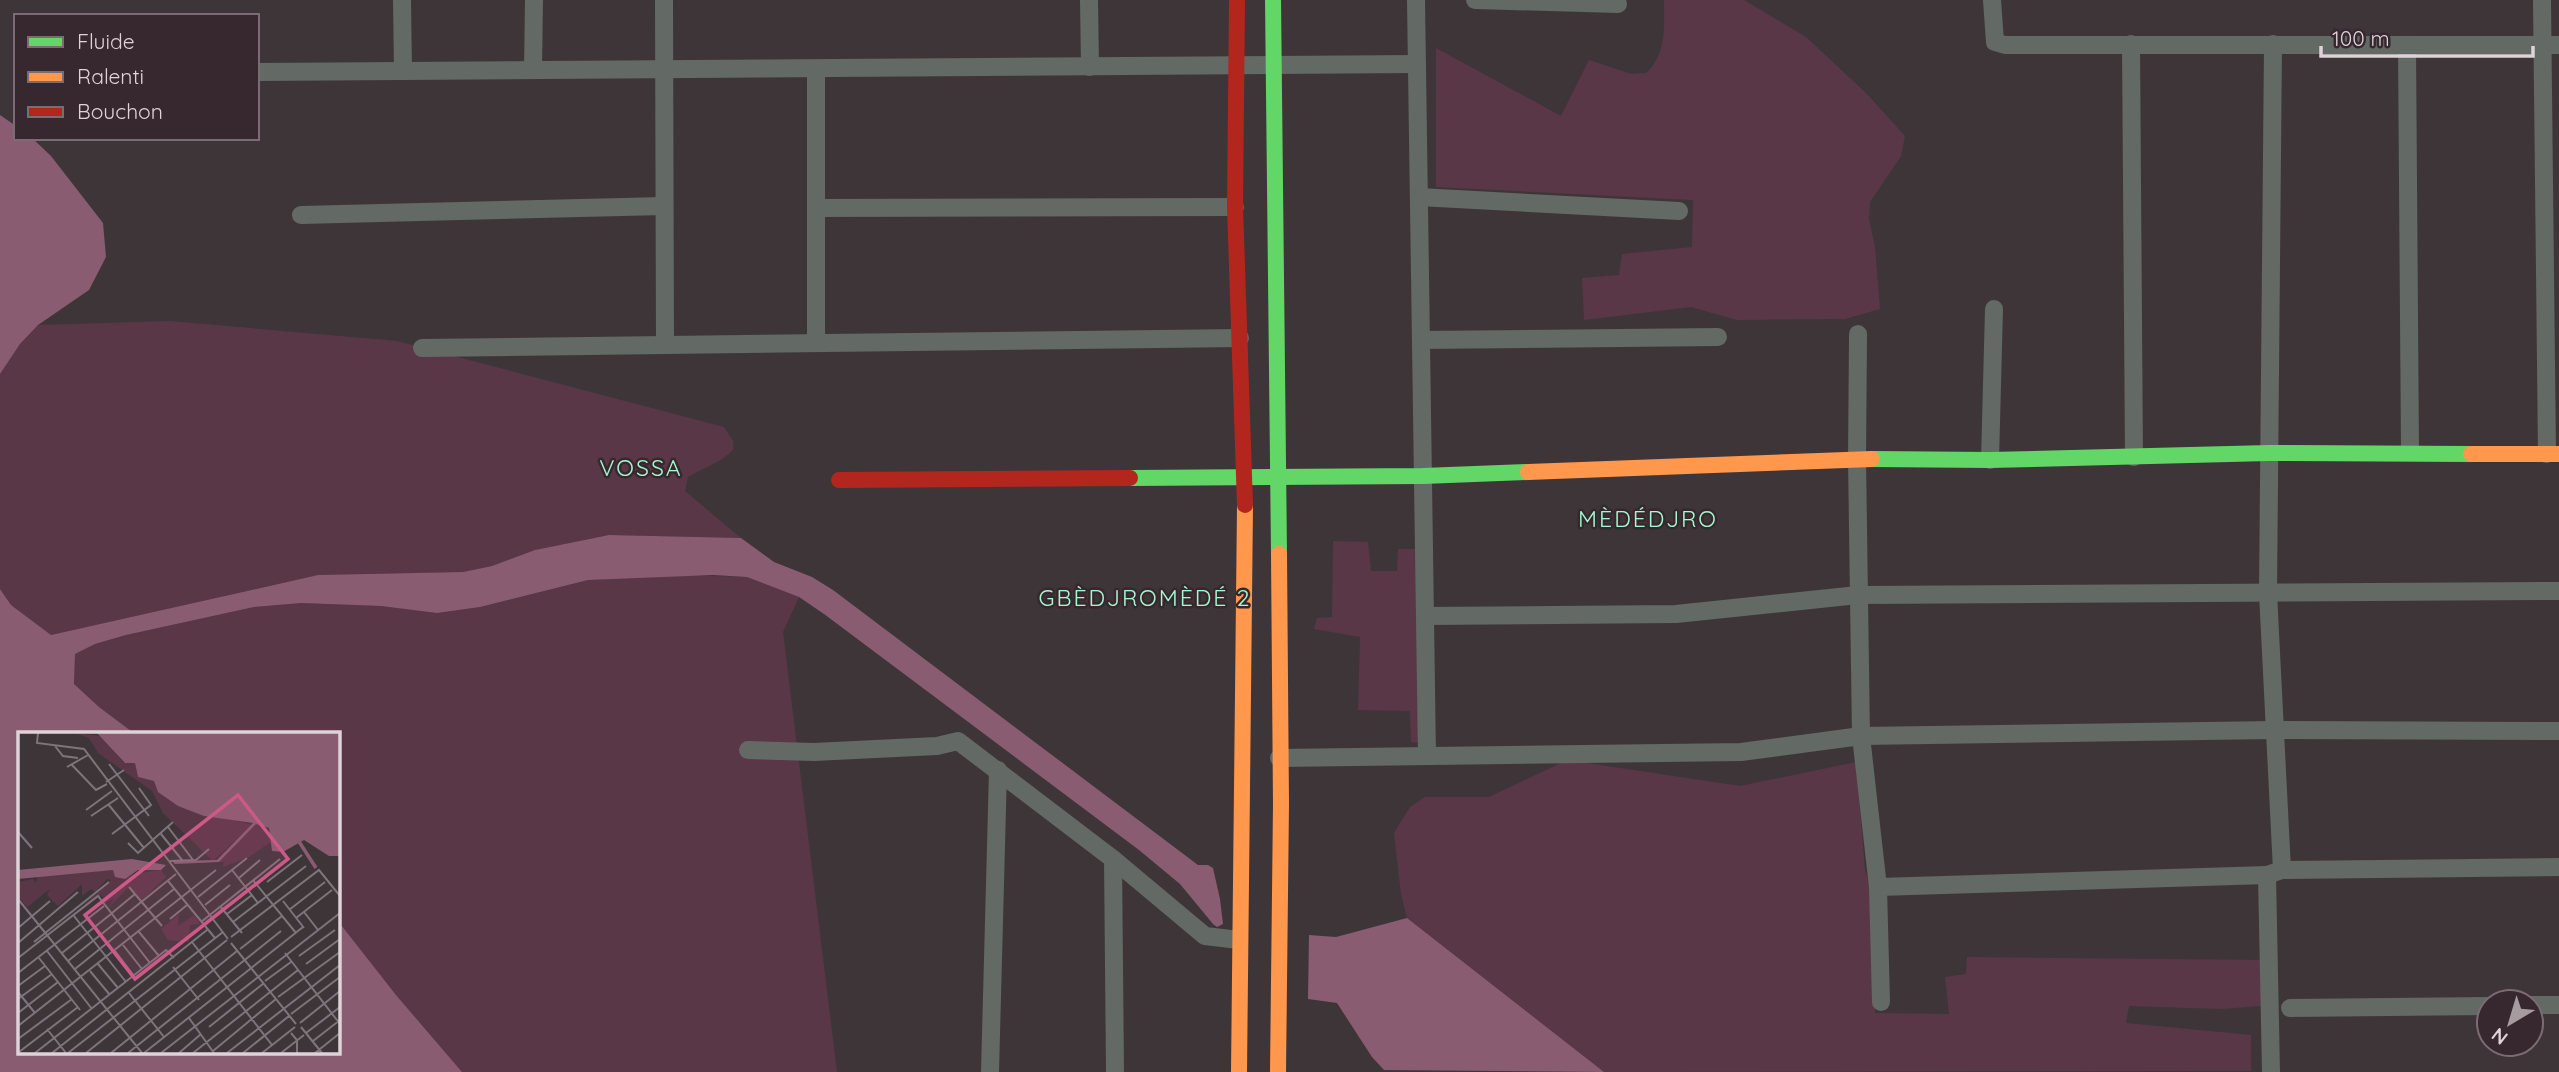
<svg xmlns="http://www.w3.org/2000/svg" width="2559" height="1072" font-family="Quicksand,sans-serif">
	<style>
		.green { fill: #5a3747 }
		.water { fill: #8a5c71 }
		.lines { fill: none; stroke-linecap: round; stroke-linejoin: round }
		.street { stroke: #636965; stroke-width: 18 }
		.fast { stroke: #63d668; stroke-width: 16 }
		.slow { stroke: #ff974d; stroke-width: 16 }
		.jam { stroke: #b3261e; stroke-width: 16 }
		.labels { text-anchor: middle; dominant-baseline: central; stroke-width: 5; stroke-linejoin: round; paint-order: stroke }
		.neighbourhood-label { font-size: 23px; letter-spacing: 2px; fill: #a5f9d0; stroke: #37272e }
		.inset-river { fill: none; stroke: #8a5c71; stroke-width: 3.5 }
		.inset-road { fill: none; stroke: #7e7479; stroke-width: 2 }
		.view { fill: #cc5987; fill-opacity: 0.15; stroke: #cc5987; stroke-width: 3.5 }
		.inset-edge { fill: none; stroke: #ded3d8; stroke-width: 3.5 }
	</style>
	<rect width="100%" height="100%" fill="#3e3539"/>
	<!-- green -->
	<g class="green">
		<path d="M1664,0h80l62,37 61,57 38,42 -4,20 -31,46 -1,17 6,28 5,62 -35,10 -108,1 -46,-13 -107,13 -2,-42 37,-3 3,-21 70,-7 1,-47 -257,-13v-139l125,68 28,-56 42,14 15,-1c21,-19 18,-47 18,-73z"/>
		<path d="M170,321l227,20 327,86 9,14v9c-13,13 -30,18 -45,27l-3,14 56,47 -132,-3 -74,15 -43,16 -29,6 -145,3 -267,60 -40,-30 -11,-16v-215l20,-30 18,-19z"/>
		<polygon points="1333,541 1368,542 1371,571 1397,571 1398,549 1419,549 1421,743 1411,742 1410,711 1358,710 1360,637 1314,629 1317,618 1332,617"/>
		<polygon points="679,575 747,577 799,597 783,632 837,1072 462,1072 396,995 338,921 338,734 135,734 99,707 74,684 75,654 95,644 126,635 254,607 301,603 381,606 437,613 480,607 588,580"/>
		<polygon points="1567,760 1740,786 1856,762 1865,870 1871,888 1875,1013 1949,1014 1945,977 1966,974 1967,957 2271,960 2274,1005 2221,1009 2129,1006 2126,1023 2251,1035 2251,1071 1604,1072 1407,918 1401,894 1394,833 1410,807 1425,797 1489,797"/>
	</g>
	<!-- water -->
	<g class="water">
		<polygon points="0,115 16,126 16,138 32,138 51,156 103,223 106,257 89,290 38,325 20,344 0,374"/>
		<polygon points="609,535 741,538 774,562 812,577 833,590 1198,865 1208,865 1213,868 1220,899 1223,924 1217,927 1213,924 1180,884 1139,850 824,614 799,597 747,577 713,575 588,580 480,607 437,613 381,606 301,603 254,607 126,635 95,644 75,654 74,684 99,707 135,734 19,734 19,1053 338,1053 338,921 396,995 462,1072 0,1072 0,589 11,605 51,635 318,575 463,572 492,566 535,550"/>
		<polygon points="1407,918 1604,1072 1384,1070 1372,1057 1337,1003 1308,999 1309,935 1336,937"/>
	</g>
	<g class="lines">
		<!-- street -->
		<g class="street">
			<polyline points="402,0 403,71"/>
			<polyline points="664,0 665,345"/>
			<polyline points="1089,0 1090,67"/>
			<polyline points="1416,0 1427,756"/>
			<polyline points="1475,0 1618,4"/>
			<polyline points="1992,0 1995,42 2005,45 2559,45"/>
			<polyline points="2542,0 2547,454"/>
			<polyline points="2131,44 2134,457"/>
			<polyline points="2407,47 2410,452"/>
			<polyline points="533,70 534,0"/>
			<polyline points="257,72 1417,64"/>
			<polyline points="1419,197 1679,211"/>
			<polyline points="816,208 1235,207"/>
			<polyline points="301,215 664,206"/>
			<polyline points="1858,334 1857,459 1861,736 1878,887 1881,1002"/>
			<polyline points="1421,340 1718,337"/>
			<polyline points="816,343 816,69"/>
			<polyline points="422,348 1240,338"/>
			<polyline points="1990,460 1994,309"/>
			<polyline points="1425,616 1676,614 1858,595 2559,591"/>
			<polyline points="748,750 814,752 937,746 958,741 1113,859 1205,936 1239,940"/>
			<polyline points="1279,758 1741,752 1861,736 2274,730 2559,731"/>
			<polyline points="1113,859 1115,1072"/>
			<polyline points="2282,870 2559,867"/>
			<polyline points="1878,887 2267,875"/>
			<polyline points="2531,1005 2559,1005"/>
			<polyline points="2290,1008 2489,1006"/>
			<polyline points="990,1072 998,770"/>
			<polyline points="2271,1072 2267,875 2282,870 2268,593 2273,44"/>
		</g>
		<!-- fast -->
		<g class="fast">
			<polyline points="1273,0 1279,554"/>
			<polyline points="1872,459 1990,460 2269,453 2471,454"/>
			<polyline points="1130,478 1423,476 1528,472"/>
		</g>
		<!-- slow -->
		<g class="slow">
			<polyline points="2471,454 2559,454"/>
			<polyline points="1528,472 1872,459"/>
			<polyline points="1239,1072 1245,505"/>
			<polyline points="1278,1072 1281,804 1279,554"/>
		</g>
		<!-- jam -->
		<g class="jam">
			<polyline points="1237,0 1235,207 1245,505"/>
			<polyline points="839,480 1130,478"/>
		</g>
	</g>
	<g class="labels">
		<!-- neighbourhood labels -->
		<g class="neighbourhood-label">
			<text x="641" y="467">VOSSA</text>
			<text x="1648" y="518">MÈDÉDJRO</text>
			<text x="1145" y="597">GBÈDJROMÈDÉ 2</text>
		</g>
	</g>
	<!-- overview -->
	<g transform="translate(18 732)">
		<rect width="322" height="322" fill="#3e3539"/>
		<path d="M57,1l27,3 21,26 12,1 3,14 16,3 3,9 21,17 74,19 -39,36 -50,-48 -11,-22 -54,-38 -9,-15zM238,92l13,4 2,14 -22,15 -26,10 1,-5h-5zM95,138l15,5 33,-5 5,7 -24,23 -13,-13 -21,21 6,-10 -9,5 -3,-8 -18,10 27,-25 -4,-1 -12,13 -4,-3 -9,7v-12l-24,22 -11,-11 3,-6 -23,18 -9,-11v-14l15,-3 3,4 2,-8zM161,182l-1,12 16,-11 6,9 -10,1 -1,17 -21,-2 -7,-11z" fill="#5a3747"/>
		<path d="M79,1h243v123h-11l-25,-16 -21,12 -11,-1 -3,-23 -13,-4 -37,38 -44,2 -3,-3 45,-1 36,-37 -49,-7 -26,-10 -20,-14 -4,-11 -16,-4 -3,-14h-10zM114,127l34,6 -5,5h-23l-13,9 -10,-2 -2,-7 -95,9v-9z" fill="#8a5c71"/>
		<path class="inset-river" d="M280,108l18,28"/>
		<path class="inset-road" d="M20,1l-1,10 47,6 144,190M37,14l8,10 15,2M91,32l40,52M54,33l24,25 11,-6M49,35l21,-12M88,50l18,-12M90,72l36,44M68,78l26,-19M73,84l27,-18M150,95l25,33M0,100l14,16M94,102l39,-29 -12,-17M143,102l21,26M110,111l10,10 35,-31M152,129l26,-1 13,-11M214,138l26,33M221,146l21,-18M235,148l43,53M150,149l47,57M249,150l35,-27M111,155l33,39M180,165l49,-39M0,167l124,154M265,169l21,27M187,173l25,-20M202,174l22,27M271,178l36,-28M286,180l14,18M94,181l23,-19M209,182l25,-19M56,184l52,66M278,186l36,-28M152,187l17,-14M183,190l79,-63M215,190l73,-56M0,196l32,-27M121,200l20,24M213,205l88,-67 21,26M16,210l75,-60M174,210l80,103M0,211l60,-51M213,211l65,81M105,213l19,24M222,217l42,-33M29,219l45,58M97,219l19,25M44,221l49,-39M267,221l55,71M281,224l36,-26M0,226l80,-62 52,67M21,226l41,52M50,229l108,-87M80,232l20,24M288,232l34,-25M155,235l26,33M57,237l99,-80M72,239l20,24M0,241l86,-67M247,249l26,-19M0,254l27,-20M0,260l17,21M111,261l35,44M260,265l62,-45M0,267l34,-25M0,281l40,-31M273,282l49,-37M171,286l25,35M282,291l40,-32M0,294l198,-156M191,295l55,-44M283,295l21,26M29,297l19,24M273,301l6,7v13M288,301l34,-26M0,307l54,-40M295,309l27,-21M195,319l63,-52M1,320l59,-45M17,321l131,-103 8,8M34,321l155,-123M50,321l155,-121M68,321l141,-113M93,321l126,-102M110,321l153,-122M126,321l159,-126M143,321l179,-140M161,321l22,-19M175,321l105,-83M209,321l113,-88M225,321l46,-37M244,321l33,-26M263,321l23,-18M297,321l25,-20"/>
		<path class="view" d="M220,63l50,64 -153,120 -50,-64z"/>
		<rect width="322" height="322" class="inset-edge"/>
	</g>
	<!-- legend -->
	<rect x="14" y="14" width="245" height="126" fill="#37272e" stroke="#7a6c72" stroke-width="2"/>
	<rect x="28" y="37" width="35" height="10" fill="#63d668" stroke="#7a6c72" stroke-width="2"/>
	<text x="77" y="49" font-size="21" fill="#ded3d8">Fluide</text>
	<rect x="28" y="72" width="35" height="10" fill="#ff974d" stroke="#7a6c72" stroke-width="2"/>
	<text x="77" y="84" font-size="21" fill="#ded3d8">Ralenti</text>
	<rect x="28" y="107" width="35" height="10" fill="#b3261e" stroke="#7a6c72" stroke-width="2"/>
	<text x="77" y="119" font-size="21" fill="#ded3d8">Bouchon</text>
	<!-- north arrow -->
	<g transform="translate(2510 1023) rotate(218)"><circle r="33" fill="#37272e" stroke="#7a6c72" stroke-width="2"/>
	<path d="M0-5L12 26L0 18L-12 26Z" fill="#a69ca0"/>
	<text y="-10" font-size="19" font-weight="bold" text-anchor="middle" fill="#ded3d8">N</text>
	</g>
	<!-- scale -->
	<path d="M2321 46v10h212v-10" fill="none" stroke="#ded3d8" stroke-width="3.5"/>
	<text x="2332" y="46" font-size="21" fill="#ded3d8" stroke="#37272e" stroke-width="5" paint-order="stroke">100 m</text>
</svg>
